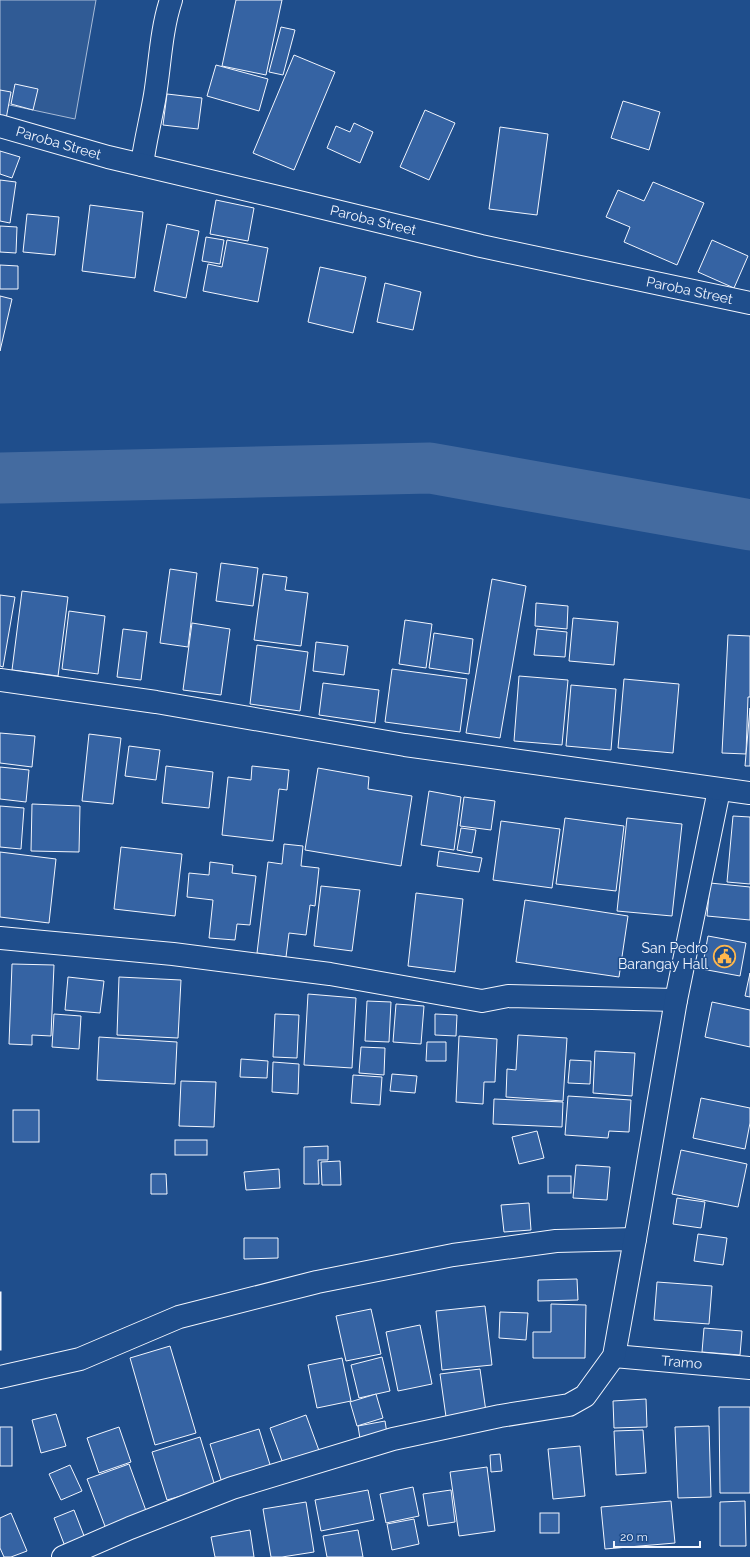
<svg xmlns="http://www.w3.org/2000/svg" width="750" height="1557" font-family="Raleway,sans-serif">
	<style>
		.built { fill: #305b95; stroke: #a8bbd7 }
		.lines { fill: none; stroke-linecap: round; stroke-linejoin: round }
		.river { stroke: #446ba0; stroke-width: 51 }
		.building { fill: #3563a3; stroke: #f2f6ff }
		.minor-casing { stroke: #f2f6ff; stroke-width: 24 }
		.tertiary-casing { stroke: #f2f6ff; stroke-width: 24 }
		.secondary-casing { stroke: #f2f6ff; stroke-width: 24 }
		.minor { stroke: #1f4e8c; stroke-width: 22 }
		.tertiary { stroke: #1f4e8c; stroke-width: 22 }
		.secondary { stroke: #1f4e8c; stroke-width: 22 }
		.labels { text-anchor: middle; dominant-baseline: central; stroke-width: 3; stroke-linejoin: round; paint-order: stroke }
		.street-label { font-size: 14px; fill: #f2f6ff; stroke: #1f4e8c }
		.poi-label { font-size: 14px; fill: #f2f6ff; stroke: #1f4e8c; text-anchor: end }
	</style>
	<rect width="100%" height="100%" fill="#1f4e8c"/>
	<!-- built -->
	<polygon class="built" points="0,0 96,0 75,119 0,103"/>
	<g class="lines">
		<!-- river -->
		<polyline class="river" points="0,478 430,468 750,525"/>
	</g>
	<!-- building -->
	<g class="building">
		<polygon points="236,0 282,0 266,75 222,66"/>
		<polygon points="281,27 295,30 283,75 269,72"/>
		<polygon points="294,55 335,72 294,170 253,153"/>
		<polygon points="216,65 268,79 259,111 207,96"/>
		<polygon points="15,84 38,89 33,110 11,104"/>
		<polygon points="0,90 11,92 6,119 0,118"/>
		<polygon points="167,94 202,98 198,129 163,125"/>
		<polygon points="623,101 660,112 649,150 611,138"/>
		<polygon points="425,110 455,123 429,180 400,167"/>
		<polygon points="354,123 373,132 360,163 327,148 336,126 350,132"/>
		<polygon points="500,127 548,134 537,215 489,209"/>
		<polygon points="0,151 20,157 12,178 0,174"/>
		<polygon points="0,180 16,182 10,223 0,221"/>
		<polygon points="653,182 704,203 677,265 624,242 630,227 606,217 618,190 644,201"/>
		<polygon points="216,200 254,208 248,241 210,234"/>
		<polygon points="90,205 143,212 135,278 82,271"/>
		<polygon points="27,214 59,217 55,255 23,252"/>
		<polygon points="167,224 199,231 186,298 154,291"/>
		<polygon points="0,226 17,227 16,253 0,252"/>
		<polygon points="206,237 224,240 220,264 202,261"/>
		<polygon points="227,240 268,248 258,302 203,291 208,264 222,267"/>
		<polygon points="712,240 748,256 734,288 698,272"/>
		<polygon points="0,265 18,266 18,289 0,289"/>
		<polygon points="320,267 366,277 353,333 308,322"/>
		<polygon points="385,283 421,292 413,330 377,322"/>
		<polygon points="0,296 12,299 0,351"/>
		<polygon points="221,563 258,568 253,606 216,601"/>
		<polygon points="170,569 197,573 188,647 160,643"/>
		<polygon points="263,574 287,577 285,590 308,593 301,646 254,640"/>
		<polygon points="492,579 526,586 500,738 466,733"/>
		<polygon points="22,591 68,597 58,676 12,670"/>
		<polygon points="0,595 15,597 3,667 0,666"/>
		<polygon points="536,603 568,606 567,629 535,626"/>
		<polygon points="69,611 105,616 98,674 62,669"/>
		<polygon points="573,618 618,622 614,665 569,661"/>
		<polygon points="405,620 432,624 426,668 399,664"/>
		<polygon points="192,623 230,629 221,695 183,690"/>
		<polygon points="123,629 147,632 141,680 117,677"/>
		<polygon points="537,629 567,632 565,657 534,655"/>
		<polygon points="434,633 473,639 469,674 429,668"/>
		<polygon points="728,635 750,636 750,697 748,697 746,754 722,753"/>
		<polygon points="316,642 348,646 344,675 313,671"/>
		<polygon points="257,645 308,652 300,711 250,704"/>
		<polygon points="392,669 467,679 460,732 385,722"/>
		<polygon points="519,676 568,680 562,745 514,741"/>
		<polygon points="624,679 679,684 673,753 618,748"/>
		<polygon points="323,683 379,690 375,723 319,715"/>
		<polygon points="571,685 616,689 611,750 566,746"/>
		<polygon points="750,708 750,766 745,766"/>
		<polygon points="0,733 35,736 32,767 0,763"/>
		<polygon points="89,734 121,738 113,804 82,801"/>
		<polygon points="129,746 160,750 156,780 125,776"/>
		<polygon points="166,766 213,772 209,808 162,803"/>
		<polygon points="252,766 289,770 287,790 279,789 273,841 222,835 228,777 251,780"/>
		<polygon points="0,767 29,770 26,802 0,799"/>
		<polygon points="318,768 369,777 368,789 412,796 401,866 305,850"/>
		<polygon points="429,791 461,797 454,850 421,845"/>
		<polygon points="464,797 495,801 491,830 460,826"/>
		<polygon points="32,804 80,806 79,852 31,851"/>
		<polygon points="0,806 24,808 21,849 0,847"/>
		<polygon points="733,816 750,817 750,884 727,882"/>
		<polygon points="565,818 624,826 616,891 556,884"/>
		<polygon points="627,818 682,824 672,916 617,911"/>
		<polygon points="501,821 560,829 552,888 493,880"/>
		<polygon points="461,828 476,830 472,853 457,850"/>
		<polygon points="284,844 303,846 301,866 319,868 315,906 310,905 306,935 289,933 286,957 257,953 268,862 282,864"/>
		<polygon points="121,847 182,854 175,916 114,909"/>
		<polygon points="439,851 482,858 479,872 437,866"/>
		<polygon points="0,852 56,859 49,923 0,917"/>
		<polygon points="210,862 233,865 232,873 256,876 250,925 237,924 235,940 209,938 213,900 187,897 189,873 209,875"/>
		<polygon points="710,883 750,887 750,920 707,916"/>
		<polygon points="321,886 360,890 352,951 314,946"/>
		<polygon points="416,893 463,899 455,972 408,966"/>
		<polygon points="525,900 628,916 619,977 516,962"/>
		<polygon points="708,936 746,943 740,976 702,969"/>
		<polygon points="12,964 54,965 51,1036 32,1035 32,1045 9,1044"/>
		<polygon points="750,973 750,997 745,996"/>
		<polygon points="68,977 104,981 100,1013 65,1010"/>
		<polygon points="119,977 181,980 178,1038 117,1035"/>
		<polygon points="308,994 356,998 352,1068 304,1065"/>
		<polygon points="367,1001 391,1002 389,1042 365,1041"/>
		<polygon points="712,1002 750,1010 750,1047 705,1037"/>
		<polygon points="396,1004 424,1006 421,1044 393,1042"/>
		<polygon points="54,1014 81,1016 79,1049 52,1047"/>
		<polygon points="275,1014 299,1015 297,1058 273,1057"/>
		<polygon points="435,1014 457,1015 456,1036 435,1035"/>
		<polygon points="518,1035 567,1038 563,1101 506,1097 507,1069 516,1070"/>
		<polygon points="459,1036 497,1039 495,1082 484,1082 483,1104 456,1102"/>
		<polygon points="99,1037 177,1042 175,1084 97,1080"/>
		<polygon points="427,1042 446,1042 446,1061 426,1061"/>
		<polygon points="361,1047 385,1048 384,1075 359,1073"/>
		<polygon points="595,1051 635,1053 632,1096 593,1093"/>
		<polygon points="241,1059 268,1061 267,1078 240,1077"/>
		<polygon points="570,1060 591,1061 590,1084 568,1083"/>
		<polygon points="273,1062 299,1064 298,1094 272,1092"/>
		<polygon points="392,1074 417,1076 415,1093 390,1091"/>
		<polygon points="353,1075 382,1077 380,1105 351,1103"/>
		<polygon points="181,1081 216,1082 214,1127 179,1126"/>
		<polygon points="568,1096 631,1100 629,1132 609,1131 608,1138 565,1135"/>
		<polygon points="701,1098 750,1108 750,1123 745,1149 693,1138"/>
		<polygon points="494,1099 563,1102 562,1127 493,1124"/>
		<rect x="13" y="1110" width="26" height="32"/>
		<polygon points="537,1131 544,1158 519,1164 512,1137"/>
		<rect x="175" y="1140" width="32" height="15"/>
		<polygon points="328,1146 328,1160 318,1160 319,1184 304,1184 304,1147"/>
		<polygon points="681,1150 747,1164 738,1207 672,1194"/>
		<polygon points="340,1161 341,1185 322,1185 321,1162"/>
		<polygon points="576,1165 610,1167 607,1200 573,1198"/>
		<polygon points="279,1169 280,1188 246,1190 244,1172"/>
		<polygon points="151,1174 166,1174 167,1194 151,1194"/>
		<rect x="548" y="1176" width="23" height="17"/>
		<polygon points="677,1198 705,1202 701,1228 673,1224"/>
		<polygon points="529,1203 531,1230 504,1232 501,1205"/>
		<polygon points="698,1234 727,1238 723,1265 694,1261"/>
		<polygon points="244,1238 278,1238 278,1258 244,1259"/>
		<polygon points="577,1279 578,1300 538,1301 538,1280"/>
		<polygon points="657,1282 712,1286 709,1324 654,1320"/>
		<rect x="0" y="1292" width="1" height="58"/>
		<polygon points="551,1304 586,1305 585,1358 533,1358 533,1332 551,1332"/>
		<polygon points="485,1306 492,1365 442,1370 436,1311"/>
		<polygon points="371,1309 381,1354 346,1361 336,1316"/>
		<polygon points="500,1312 528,1313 526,1340 499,1338"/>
		<polygon points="420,1325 432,1384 398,1391 386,1332"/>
		<polygon points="704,1328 742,1331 740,1355 702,1352"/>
		<polygon points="170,1346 196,1433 155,1445 130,1358"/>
		<polygon points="382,1357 390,1391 359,1398 351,1365"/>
		<polygon points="342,1358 351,1401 317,1408 308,1365"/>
		<polygon points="480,1369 487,1419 447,1424 440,1374"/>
		<polygon points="376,1394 383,1418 357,1426 350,1402"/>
		<polygon points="646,1399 647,1427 614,1428 613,1401"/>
		<polygon points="719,1407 750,1407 750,1493 720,1493"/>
		<polygon points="56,1414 66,1446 41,1453 32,1420"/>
		<polygon points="306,1415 321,1456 285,1469 270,1428"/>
		<polygon points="385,1421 388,1440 361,1445 358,1426"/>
		<polygon points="709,1426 711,1497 678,1498 675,1427"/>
		<rect x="0" y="1427" width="12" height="39"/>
		<polygon points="119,1427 131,1462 99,1473 87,1438"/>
		<polygon points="259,1429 272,1471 223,1486 210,1444"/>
		<polygon points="643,1430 646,1473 616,1475 614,1431"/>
		<polygon points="200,1437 215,1486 167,1500 152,1452"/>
		<polygon points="580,1446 585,1496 553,1499 548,1449"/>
		<polygon points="500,1454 502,1471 491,1472 490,1455"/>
		<polygon points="129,1464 149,1519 108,1534 87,1479"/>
		<polygon points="70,1465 82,1491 61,1500 49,1474"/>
		<polygon points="487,1467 495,1531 459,1536 450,1472"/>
		<polygon points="413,1487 419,1516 386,1523 380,1494"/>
		<polygon points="368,1490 374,1520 321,1531 315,1500"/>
		<polygon points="451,1490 455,1522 428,1526 423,1494"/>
		<polygon points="671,1501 675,1543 605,1549 601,1507"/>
		<polygon points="745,1501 746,1546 720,1546 720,1502"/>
		<polygon points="306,1502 314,1552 282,1557 271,1557 263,1509"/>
		<polygon points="74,1510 86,1541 66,1549 54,1518"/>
		<polygon points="11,1513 27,1551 11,1557 4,1557 0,1548 0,1518"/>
		<rect x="540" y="1513" width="19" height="20"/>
		<polygon points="414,1519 419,1544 392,1550 387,1524"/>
		<polygon points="250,1530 254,1557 215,1557 211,1537"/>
		<polygon points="358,1530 363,1557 327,1557 323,1536"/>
	</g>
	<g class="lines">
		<defs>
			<g id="minor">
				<path d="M142,165c3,-24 9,-46 13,-70 5,-31 6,-65 16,-95"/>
				<polyline points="0,938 173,954 330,974 482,1001 508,996 676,1000"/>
				<path id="s1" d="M614,1356l136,12"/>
				<polyline points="0,1377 80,1359 179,1317 317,1282 453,1255 556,1241 635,1239"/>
				<polyline points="63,1557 130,1528 232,1488 393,1439 500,1416 569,1405 585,1396 614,1356 635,1239 676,1000 719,790"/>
			</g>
			<g id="tertiary">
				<path id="s2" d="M0,126l108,31 174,41 199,48 269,57"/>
			</g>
			<polyline id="secondary" points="0,680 156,702 405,745 750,793"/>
		</defs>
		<!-- minor casing -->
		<use href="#minor" class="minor-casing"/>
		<!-- tertiary casing -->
		<use href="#tertiary" class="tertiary-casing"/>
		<!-- secondary casing -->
		<use href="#secondary" class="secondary-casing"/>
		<!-- minor -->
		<use href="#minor" class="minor"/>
		<!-- tertiary -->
		<use href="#tertiary" class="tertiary"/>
		<!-- secondary -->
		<use href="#secondary" class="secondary"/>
	</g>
	<!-- icons -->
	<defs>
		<symbol id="civic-ring" viewBox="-11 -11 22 22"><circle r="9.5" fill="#1f4e8c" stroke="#ffb74d" stroke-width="1.5"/><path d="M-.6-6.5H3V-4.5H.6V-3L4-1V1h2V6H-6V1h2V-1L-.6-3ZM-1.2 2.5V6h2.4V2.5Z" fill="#ffb74d"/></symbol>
	</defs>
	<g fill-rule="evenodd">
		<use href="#civic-ring" x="712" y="944" width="25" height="25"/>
	</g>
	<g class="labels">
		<!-- street labels -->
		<g class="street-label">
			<text stroke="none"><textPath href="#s2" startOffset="61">Paroba Street</textPath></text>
			<text stroke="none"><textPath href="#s2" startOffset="385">Paroba Street</textPath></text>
			<text stroke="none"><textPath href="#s2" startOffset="709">Paroba Street</textPath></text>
			<text stroke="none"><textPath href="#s1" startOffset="68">Tramo</textPath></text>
		</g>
		<!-- poi labels -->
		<g class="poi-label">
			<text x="708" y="948">San Pedro<tspan x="708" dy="16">Barangay Hall</tspan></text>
		</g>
	</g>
	<!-- scale -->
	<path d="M614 1541v6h86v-6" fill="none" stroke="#f2f6ff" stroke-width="2"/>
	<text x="620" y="1541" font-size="12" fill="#f2f6ff" stroke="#1f4e8c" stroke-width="3" paint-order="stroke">20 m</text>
</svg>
